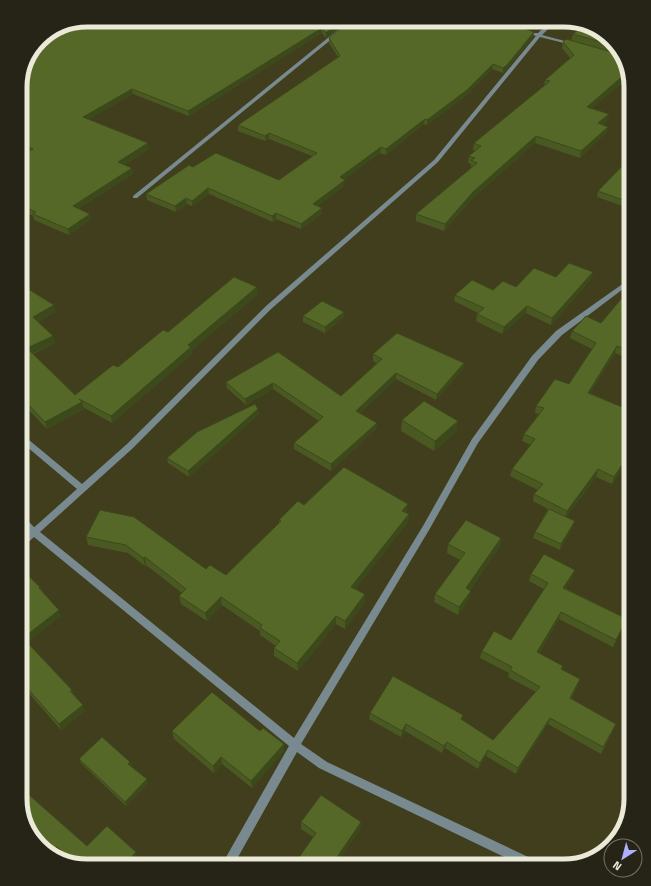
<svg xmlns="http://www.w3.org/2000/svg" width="651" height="886" font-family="'Titillium Web',sans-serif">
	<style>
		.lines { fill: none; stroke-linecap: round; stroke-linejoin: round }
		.lane { fill: #788a90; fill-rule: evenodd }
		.street { fill: #788a90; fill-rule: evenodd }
		.wall { fill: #4a5922 }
		.shaded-wall { fill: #3c491b }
		.building { fill: #566827; stroke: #3c491b }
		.rim { fill: none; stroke: #ebe9d7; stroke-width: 5 }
	</style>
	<rect width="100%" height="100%" fill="#413e1d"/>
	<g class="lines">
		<!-- lane -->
		<path class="lane" d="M20,515l3,1 14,14 1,2 -1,2c-7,3 -12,-6 -17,-11z"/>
		<!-- street -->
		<g class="street">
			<polygon points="350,20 355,20 137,198 133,198 133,196"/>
			<polygon points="552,20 557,20 542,35 576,44 576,46 540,37 438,162 270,310 133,448 40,532 294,738 423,526 472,439 532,356 556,331 631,278 631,283 562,335 538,360 478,443 429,530 301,744 327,762 539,862 541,866 523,866 319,768 297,752 233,866 221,866 289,746 34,537 23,547 20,548 20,540 77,489 20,441 20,434 23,435 82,484 127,444 266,306 434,160 536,36 533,35 533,33 538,33"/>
		</g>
	</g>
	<!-- wall -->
	<g class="wall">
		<polygon points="348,20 326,38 322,33 189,116 133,94 89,119 149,149 124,165 132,168 133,174 79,208 91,219 69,235 34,220 33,216 20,210 20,156 28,151 20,148 20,82"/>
		<polygon points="504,20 518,20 514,23"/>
		<polygon points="598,29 622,53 630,84 623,82 592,108 609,114 607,121 603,125 608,127 606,133 580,158 535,143 472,199 444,231 416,221 416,214 471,168 471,164 468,163 469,156 475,151 473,150 474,143 544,86 545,80 570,58 562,48 563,42 571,41 573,34"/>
		<polygon points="534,32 533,37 506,70 503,73 492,69 467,95 427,125 424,124 386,155 380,153 344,179 345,185 318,206 322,208 322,214 301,229 276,219 273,222 209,194 192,206 187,204 176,212 147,200 146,194 193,167 279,180 312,156 269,139 265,141 238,131 238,125 338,57 329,43 329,38"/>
		<polygon points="631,157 631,209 597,197 598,191"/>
		<polygon points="593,272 591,279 551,325 526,313 502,334 476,321 477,314 478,313 454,301 455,295 516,287 556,277"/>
		<polygon points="20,284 54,305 55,312 38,322 53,336 55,343 33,354 75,395 118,367 168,332 258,294 191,351 192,354 112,423 83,407 84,409 47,429 20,401"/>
		<polygon points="303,316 344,317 325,333 303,322"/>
		<polygon points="572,331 631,349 625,357 615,353 590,393 627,409 631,402 631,455 612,484 596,477 566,517 573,526 560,550 533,538 535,532 548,509 533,501 534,494 538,490 510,476 512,469 531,445 522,441 524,434 539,414 535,413 536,406 569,384 592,349 570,338"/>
		<polygon points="278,352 341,396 377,363 373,361 373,354 464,363 463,369 436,400 396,379 360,413 377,423 376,429 331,471 294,449 294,443 319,421 273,389 246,405 227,388 226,382"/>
		<polygon points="258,409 259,414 189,477 168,463 167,458"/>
		<polygon points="402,420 458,421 456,432 434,451 401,431"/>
		<polygon points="304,505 407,512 407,513 409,514 408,522 355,589 365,594 365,602 345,629 336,624 298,671 274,656 274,648 276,646 260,635 260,631 222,605 207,621 181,604 179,596 182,593 146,565 145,566 128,553 88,545 86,537 100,510 206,569 226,575 279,523 279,520"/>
		<polygon points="501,538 500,546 470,590 469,599 458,615 434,602 435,594 460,560 447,553 448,544"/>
		<polygon points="20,568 40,587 42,591 61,616 27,642 72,690 73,695 85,711 61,730 20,683"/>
		<polygon points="531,574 573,577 565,588 627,619 624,626 613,647 559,619 539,653 563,666 562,669 578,686 571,699 613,730 601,754 548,724 516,774 486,756 478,769 445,748 442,753 405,731 401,737 369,719 370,713 462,720 493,740 536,692 508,677 509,673 480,658 482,651 511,640 544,589 529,581"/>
		<polygon points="172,731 260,731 284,744 284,751 252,788 222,764 214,773 174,739"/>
		<polygon points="79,759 130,762 132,766 131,767 148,784 126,806 81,763"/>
		<polygon points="21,802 87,846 139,860 83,866 69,862 61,855 58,858 53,857 26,821"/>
		<polygon points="628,811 625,820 624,819"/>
		<polygon points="301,822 361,822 361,828 313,837 301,829"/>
	</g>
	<!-- shaded-wall -->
	<g class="shaded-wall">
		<polygon points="341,20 348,20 326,38 326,33"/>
		<polygon points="514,20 518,20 514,23"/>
		<polygon points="322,28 322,33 189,116 188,111"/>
		<polygon points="534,32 533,37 506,70 503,73 503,68"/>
		<polygon points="493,64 492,69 467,95 427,125 427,120"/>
		<polygon points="624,75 623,82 586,113 587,107"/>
		<polygon points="132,89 133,94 84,122 83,117"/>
		<polygon points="609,114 607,121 597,130 598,123"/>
		<polygon points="425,119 424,124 386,155 386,149"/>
		<polygon points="608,127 606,133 580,158 581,151"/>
		<polygon points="269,133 269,139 265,141 265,136"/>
		<polygon points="536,136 535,143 472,199 444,231 445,224 473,192"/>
		<polygon points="148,143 149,149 119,168 118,162"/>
		<polygon points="381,147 380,153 340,183 340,177"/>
		<polygon points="132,168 133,174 74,211 73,206"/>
		<polygon points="345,180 345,185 313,210 313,204"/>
		<polygon points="208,188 209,194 192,206 192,201"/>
		<polygon points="186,198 187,204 176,212 175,206"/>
		<polygon points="322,208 322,214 301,229 301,224"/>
		<polygon points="276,213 276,219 273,222 272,216"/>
		<polygon points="90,214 91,219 69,235 68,229"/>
		<polygon points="593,272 591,279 551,325 552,318"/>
		<polygon points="257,287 258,294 191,351 192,354 112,423 111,416 188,345"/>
		<polygon points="54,305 55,312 35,324 33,317"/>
		<polygon points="527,306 526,313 502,334 504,327"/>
		<polygon points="344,312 344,317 325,333 325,327"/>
		<polygon points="53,336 55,343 29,355 27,348"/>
		<polygon points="631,345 631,349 625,357 627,350"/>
		<polygon points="617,346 615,353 586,400 588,393"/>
		<polygon points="464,363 463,369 436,400 437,394"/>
		<polygon points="396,373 396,379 356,417 356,411"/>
		<polygon points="273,383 273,389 246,405 245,399"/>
		<polygon points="82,402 84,409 47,429 45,422"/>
		<polygon points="258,409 259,414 189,477 188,471"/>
		<polygon points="458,421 456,432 434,451 435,441"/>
		<polygon points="377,423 376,429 331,471 331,464"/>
		<polygon points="631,451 631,455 612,484 614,477"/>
		<polygon points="598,469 596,477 565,518 567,511"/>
		<polygon points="408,504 407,512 402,519 402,511"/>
		<polygon points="409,514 408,522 351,595 351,587"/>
		<polygon points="575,521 573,526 560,550 561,544"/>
		<polygon points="501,538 500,546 465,597 466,588"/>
		<polygon points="145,557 146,565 145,566 143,558"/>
		<polygon points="575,570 573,577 561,594 563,588"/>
		<polygon points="471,591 469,599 458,615 459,607"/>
		<polygon points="365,594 365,602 345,629 345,621"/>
		<polygon points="221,597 222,605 207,621 205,613"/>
		<polygon points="59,610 61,616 25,644 23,638"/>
		<polygon points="561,612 559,619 535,659 537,652"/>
		<polygon points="336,616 336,624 298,671 297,663"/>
		<polygon points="627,619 624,626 613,647 616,640"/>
		<polygon points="580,679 578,686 567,705 570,698"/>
		<polygon points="83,705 85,711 61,730 59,724"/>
		<polygon points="550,718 548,724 516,774 518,768"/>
		<polygon points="406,724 405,731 401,737 402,731"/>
		<polygon points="447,742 445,748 442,753 444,746"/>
		<polygon points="284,744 284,751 252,788 251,781"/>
		<polygon points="488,750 486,756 478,769 480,763"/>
		<polygon points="221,757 222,764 214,773 213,766"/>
		<polygon points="130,762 132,766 130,769 128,764"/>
		<polygon points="147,779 148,784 126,806 125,802"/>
		<polygon points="361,822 361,828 335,866 331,866"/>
		<polygon points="57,847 61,855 58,858 53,857 50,854"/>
		<polygon points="136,852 139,860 134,866 123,866"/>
	</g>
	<!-- building -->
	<g class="building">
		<polygon points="87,20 341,20 326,33 322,28 188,111 132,89 83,117 148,143 118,162 132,168 73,206 90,214 68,229 33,214 36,212 20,205 20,156 33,149 20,143 20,82 43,37"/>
		<polygon points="351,20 503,20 534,32 507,65 503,68 493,64 467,90 427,120 425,119 386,149 381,147 340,177 345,180 313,204 322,208 301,224 276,213 272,216 208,188 192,201 186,198 175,206 146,194 189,165 193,167 216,153 279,180 317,153 269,133 265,136 238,125 340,56 329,38"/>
		<polygon points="584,25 598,29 615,46 573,34"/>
		<polygon points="566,39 622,55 628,76 624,75 587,107 609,114 598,123 608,127 581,151 536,136 473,192 445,224 416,214 477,163 471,160 475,158 469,156 481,146 474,143 550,81 545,80 574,55 563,42"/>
		<polygon points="631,157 631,203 598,191"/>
		<polygon points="569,263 593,272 552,318 527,306 504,327 477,314 484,308 455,295 472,280 493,290 503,281 516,287 534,268 556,277"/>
		<polygon points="234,277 257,287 188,345 191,347 111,416 79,399 82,402 45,422 20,396 20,284 54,305 33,317 53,336 27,348 75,395 113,365 118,367 163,330 168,332"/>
		<polygon points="631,287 631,345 627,350 617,346 588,393 627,409 631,402 631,451 614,477 598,469 567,511 534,494 543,484 512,469 535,439 524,434 544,408 536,406 555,379 569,384 596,343 572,331 586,316 601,323"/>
		<polygon points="322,301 344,312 325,327 303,316"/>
		<polygon points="397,333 464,363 437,394 396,373 356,411 377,423 331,464 294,443 323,417 273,383 245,399 226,382 278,352 341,396 382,359 373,354"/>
		<polygon points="424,401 458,421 435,441 402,420"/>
		<polygon points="255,404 258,409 188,471 167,458 197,432"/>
		<polygon points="344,467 408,504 402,511 409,514 351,587 365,594 345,621 336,616 297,663 274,648 280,641 260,628 262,625 221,597 205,613 179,596 186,589 145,557 143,558 126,545 86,537 100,510 134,517 206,569 210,565 226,575 281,521 279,520 298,501 304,505"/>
		<polygon points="549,509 575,521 561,544 535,532"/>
		<polygon points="466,520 501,538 466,588 471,591 459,607 435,594 465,553 448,544"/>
		<polygon points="544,554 575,570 563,588 627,619 616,640 561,612 537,652 563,666 561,669 580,679 570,698 616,724 603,747 550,718 518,768 488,750 480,763 447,742 444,746 406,724 402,731 370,713 393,676 463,715 461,719 493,740 540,687 510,670 512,667 482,651 494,631 511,640 548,583 531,574"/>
		<polygon points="20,568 40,587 39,588 59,610 23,638 72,690 70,691 83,705 59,724 20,680"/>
		<polygon points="212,692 260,731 263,728 284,744 251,781 221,757 213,766 172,731"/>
		<polygon points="102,737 130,762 128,764 147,779 125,802 79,759"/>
		<polygon points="28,794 87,846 107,826 136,852 123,866 83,866 76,864 57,847 50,854 29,833 26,823 29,820 24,816 21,802"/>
		<polygon points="321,795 361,822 331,866 293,866 316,833 301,822"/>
	</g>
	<!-- crop -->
	<path d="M0 0H651V886H0ZM87 27H564A60 60 0 0 1 624 87V799A60 60 0 0 1 564 859H87A60 60 0 0 1 27 799V87A60 60 0 0 1 87 27Z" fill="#262416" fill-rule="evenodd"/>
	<path class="rim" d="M87 27H564A60 60 0 0 1 624 87V799A60 60 0 0 1 564 859H87A60 60 0 0 1 27 799V87A60 60 0 0 1 87 27Z"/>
	<!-- north arrow -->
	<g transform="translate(623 858) rotate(216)"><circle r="19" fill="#262416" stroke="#757363"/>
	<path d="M0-3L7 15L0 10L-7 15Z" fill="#adaffb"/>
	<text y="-6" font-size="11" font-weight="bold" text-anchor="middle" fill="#ebe9d7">N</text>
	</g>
</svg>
